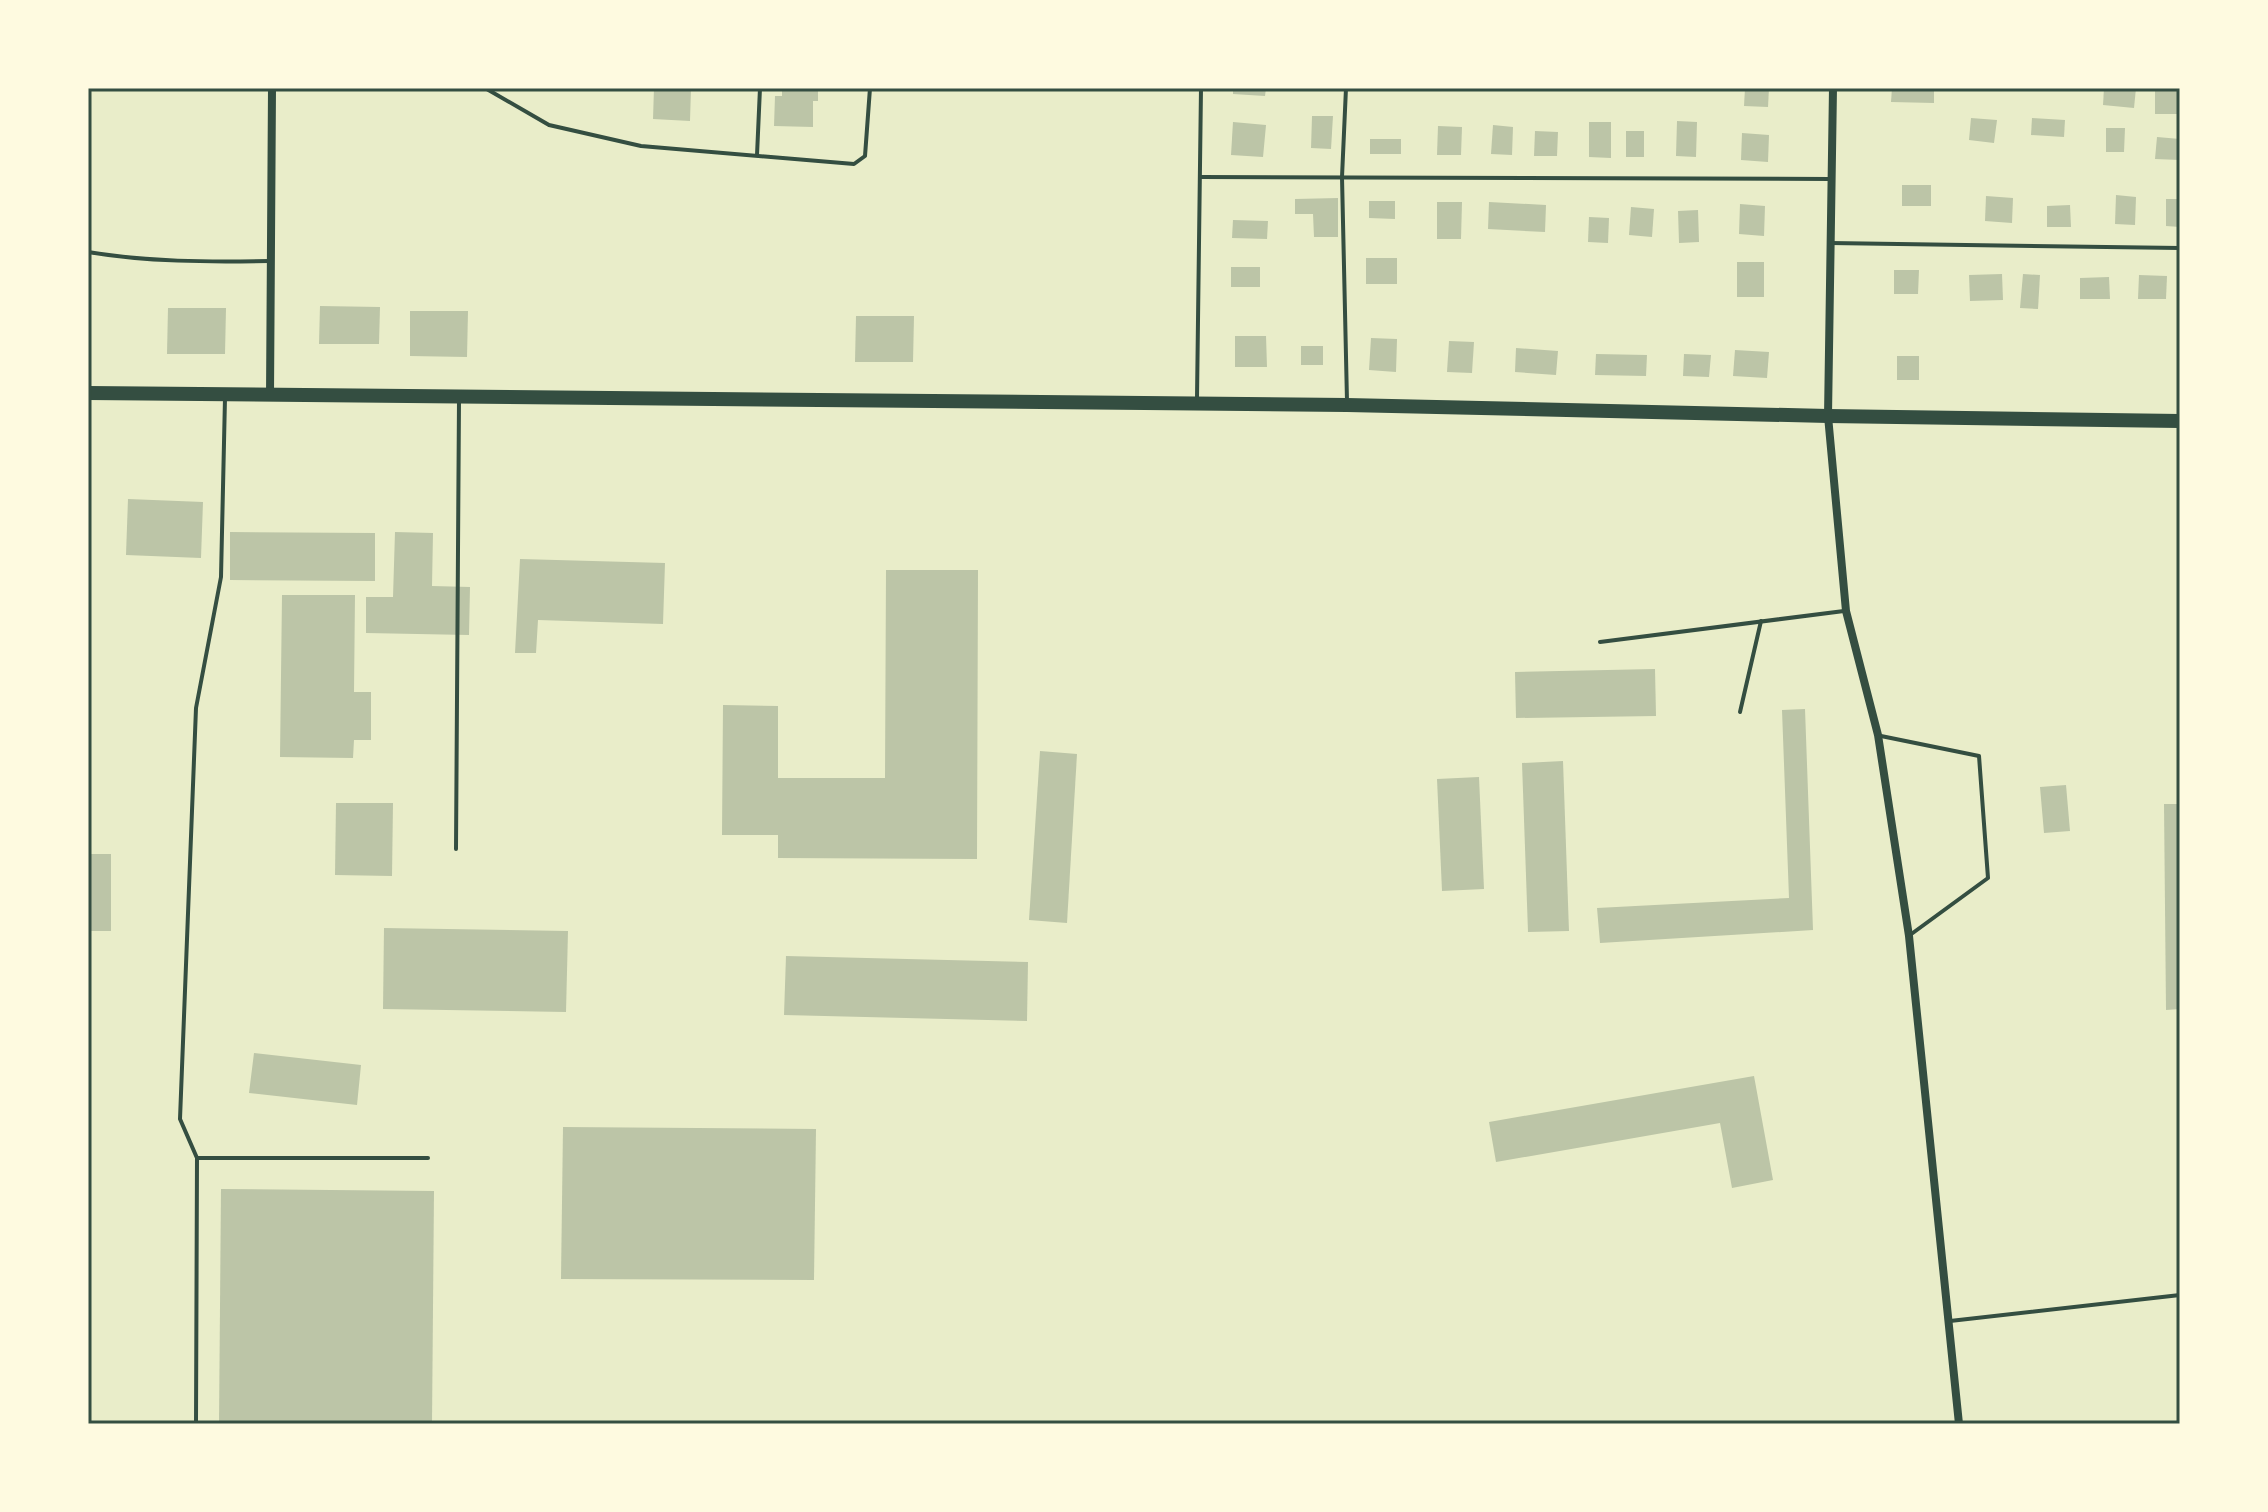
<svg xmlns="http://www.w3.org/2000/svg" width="2268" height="1512" font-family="'Open Sans',sans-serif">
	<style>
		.building { fill: #bcc5a7 }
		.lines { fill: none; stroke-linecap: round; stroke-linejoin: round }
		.service { stroke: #344e41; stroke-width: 4 }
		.minor { stroke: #344e41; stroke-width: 8 }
		.trunk { stroke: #344e41; stroke-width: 14 }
		.neatline { fill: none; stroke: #344e41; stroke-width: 3 }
	</style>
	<rect width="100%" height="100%" fill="#e9edc9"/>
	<!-- building -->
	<g class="building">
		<polygon points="654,88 691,88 690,121 653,119"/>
		<polygon points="782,88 818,88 818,101 813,101 813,127 774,126 775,96 782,96"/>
		<polygon points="1233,88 1266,88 1265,96 1233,94"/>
		<polygon points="1745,88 1769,88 1768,107 1744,106"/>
		<polygon points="1892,88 1934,88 1934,103 1891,102"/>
		<polygon points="2104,88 2136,88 2134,108 2103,105"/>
		<rect x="2155" y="91" width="25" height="23"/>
		<polygon points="1312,116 1333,116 1331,149 1311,148"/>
		<polygon points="1971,118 1997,120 1994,143 1969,140"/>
		<polygon points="2032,118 2065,120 2064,137 2031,135"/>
		<polygon points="1677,121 1697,122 1696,157 1676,156"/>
		<polygon points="1233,122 1266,125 1263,157 1231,155"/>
		<polygon points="1589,122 1611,122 1611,158 1589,157"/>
		<polygon points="1493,125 1513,127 1512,155 1491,154"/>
		<polygon points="1438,126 1462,127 1461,155 1437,155"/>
		<polygon points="2106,128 2125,128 2124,152 2106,152"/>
		<polygon points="1535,131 1558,132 1557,156 1534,156"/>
		<rect x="1626" y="131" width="18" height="26"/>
		<polygon points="1742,133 1769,135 1768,162 1741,160"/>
		<polygon points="2157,137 2180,139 2180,160 2155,159"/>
		<rect x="1370" y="139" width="31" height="15"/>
		<rect x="1902" y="185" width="29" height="21"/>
		<polygon points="2116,195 2136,197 2135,225 2115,224"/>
		<polygon points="1986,196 2013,198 2012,223 1985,221"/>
		<polygon points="1338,198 1338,237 1314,237 1313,214 1295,214 1295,199"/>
		<polygon points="2166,199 2180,199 2180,227 2166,226"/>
		<polygon points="1369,201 1395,201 1395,219 1369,218"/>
		<polygon points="1437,202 1462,202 1461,239 1437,239"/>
		<polygon points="1489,202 1546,205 1545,232 1488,229"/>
		<polygon points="1740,204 1765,206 1764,236 1739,234"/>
		<polygon points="2070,205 2071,227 2047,227 2047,206"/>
		<polygon points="1631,207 1654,209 1652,237 1629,235"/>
		<polygon points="1698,210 1699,242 1679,243 1678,211"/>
		<polygon points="1589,217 1609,218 1608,243 1588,242"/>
		<polygon points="1233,220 1268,221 1267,239 1232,238"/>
		<rect x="1366" y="258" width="31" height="26"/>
		<rect x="1737" y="262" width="27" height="35"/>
		<rect x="1231" y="267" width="29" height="20"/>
		<polygon points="1894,270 1919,270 1918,294 1894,294"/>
		<polygon points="2002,274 2003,300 1970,301 1969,275"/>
		<polygon points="2023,274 2040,275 2038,309 2020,308"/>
		<polygon points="2139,275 2167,276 2166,299 2138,299"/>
		<polygon points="2109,277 2110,299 2080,299 2080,278"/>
		<polygon points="320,306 380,307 379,344 319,344"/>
		<polygon points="168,308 226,308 225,354 167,354"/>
		<polygon points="410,311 468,311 467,357 410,356"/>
		<polygon points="856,316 914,316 913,362 855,362"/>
		<polygon points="1235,336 1266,336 1267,367 1235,367"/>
		<polygon points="1371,338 1397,339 1396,372 1369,370"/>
		<polygon points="1449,341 1474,342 1472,373 1447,372"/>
		<rect x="1301" y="346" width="22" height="19"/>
		<polygon points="1516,348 1558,351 1556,375 1515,372"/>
		<polygon points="1735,350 1769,352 1767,378 1733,376"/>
		<polygon points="1596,354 1647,355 1646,376 1595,375"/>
		<polygon points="1684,354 1711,355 1709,377 1683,376"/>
		<rect x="1897" y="356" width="22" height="24"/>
		<polygon points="128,499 203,502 201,558 126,555"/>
		<polygon points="230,532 375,533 375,581 230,580"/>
		<polygon points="395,532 433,533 432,586 470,587 469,635 366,633 366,597 393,597"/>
		<polygon points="520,559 665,563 663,624 538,620 536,653 515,653"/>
		<polygon points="886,570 978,570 977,859 778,858 778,835 722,835 723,705 778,706 778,778 885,778"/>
		<polygon points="282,595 355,595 354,692 371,692 371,740 354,740 353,758 280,757"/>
		<polygon points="1655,669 1656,716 1516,718 1515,672"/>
		<polygon points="1805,709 1813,930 1600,943 1597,908 1789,898 1782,710"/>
		<polygon points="1040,751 1077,754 1067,923 1029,920"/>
		<polygon points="1563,761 1569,931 1528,932 1522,763"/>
		<polygon points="1479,777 1484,889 1442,891 1437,779"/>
		<polygon points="2066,785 2070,831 2044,833 2040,787"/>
		<polygon points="336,803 393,803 392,876 335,875"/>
		<polygon points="2164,804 2180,804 2180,1009 2166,1010"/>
		<rect x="88" y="854" width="23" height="77"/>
		<polygon points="384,928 568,931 566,1012 383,1009"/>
		<polygon points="786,956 1028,962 1027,1021 784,1015"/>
		<polygon points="254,1053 361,1065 357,1105 249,1093"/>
		<polygon points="1754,1076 1773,1180 1732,1188 1720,1123 1496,1162 1489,1122"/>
		<polygon points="563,1127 816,1129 814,1280 561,1279"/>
		<polygon points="221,1189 434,1191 432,1424 219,1424"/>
	</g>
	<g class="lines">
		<!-- service -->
		<g class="service">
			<polyline points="485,88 549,125 641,146 854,164 865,156 870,88"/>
			<polyline points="1346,88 1342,177 1347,401"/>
			<polyline points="757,155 760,88"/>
			<polyline points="1201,177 1831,179"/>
			<polyline points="1830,243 2180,248"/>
			<path d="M88,252c59,10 120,10 181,9"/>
			<polyline points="1197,398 1201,88"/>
			<polyline points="1600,642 1844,611"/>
			<polyline points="1740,712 1761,621"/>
			<polyline points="1881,736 1979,756 1988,878 1910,935"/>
			<polyline points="456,849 459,400"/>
			<polyline points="197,1158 428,1158"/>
			<polyline points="1950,1321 2180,1295"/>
			<polyline points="196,1424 197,1158 180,1119 196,708 221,577 225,398"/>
		</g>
		<!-- minor -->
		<g class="minor">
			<polyline points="1833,88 1828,416 1846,611 1878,735 1909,936 1959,1424"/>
			<polyline points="270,396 272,88"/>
		</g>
		<!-- trunk -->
		<polyline class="trunk" points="88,393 1347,405 1828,416 2180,421"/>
	</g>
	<!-- border -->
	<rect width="2268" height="1512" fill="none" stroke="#fefae0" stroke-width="180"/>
	<rect x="90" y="90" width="2088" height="1332" class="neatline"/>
</svg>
